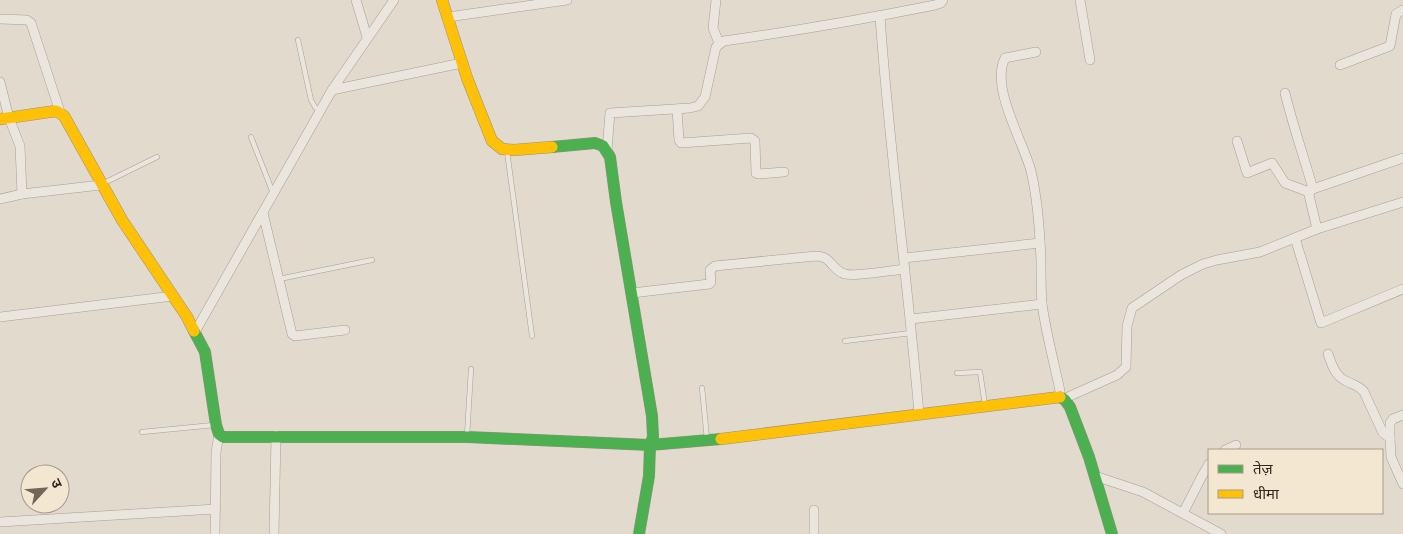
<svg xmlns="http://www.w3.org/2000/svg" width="1403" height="534" font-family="Georgia,'Noto Sans Devanagari',serif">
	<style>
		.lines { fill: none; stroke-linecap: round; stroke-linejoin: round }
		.lane-casing { stroke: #a79f95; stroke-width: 5.5 }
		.street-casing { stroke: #a79f95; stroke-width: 10 }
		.fast-casing { stroke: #978f85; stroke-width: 12 }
		.slow-casing { stroke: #978f85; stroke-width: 12 }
		.lane { stroke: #eae5dd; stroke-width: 4.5 }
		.street { stroke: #eae5dd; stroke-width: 9 }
		.fast { stroke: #4caf50; stroke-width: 11 }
		.slow { stroke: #ffc107; stroke-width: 11 }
	</style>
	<rect width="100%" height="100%" fill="#e2dacc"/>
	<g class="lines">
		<defs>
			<g id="lane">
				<polyline points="298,40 311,100 315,107 320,111"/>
				<polyline points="251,137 273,193"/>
				<polyline points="507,151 532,336"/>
				<polyline points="102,184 157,157"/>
				<polyline points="279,279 372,260"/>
				<polyline points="845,341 911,333"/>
				<polyline points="957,373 980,372 985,405"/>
				<polyline points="702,388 707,439"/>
				<polyline points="142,432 214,425"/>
				<polyline points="467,436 471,369"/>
			</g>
			<g id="street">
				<polyline points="356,0 367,37"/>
				<polyline points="716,0 713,28 719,43"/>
				<polyline points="1080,0 1090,60"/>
				<path d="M880,16c9,133 28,265 39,398"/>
				<polyline points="448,17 567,0"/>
				<polyline points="0,19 27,20 31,23 60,112"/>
				<path d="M1036,52l-31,6c-15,29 18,83 26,113 7,30 9,61 10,91 0,14 0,29 1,42 4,29 12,58 18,87l-1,6"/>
				<polyline points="1340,65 1390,46 1396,14 1403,10"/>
				<polyline points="0,82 9,118 20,146 22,194"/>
				<polyline points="332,90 462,63"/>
				<path d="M1285,93c8,33 19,64 28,96"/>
				<polyline points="677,109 679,140 681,143 751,138 755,141 756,173 758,174 784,172"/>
				<polyline points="1237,141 1247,173 1272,163 1285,183 1309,192"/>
				<path d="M607,150l3,-37 80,-5 8,-2 7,-9 11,-50 8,-6c71,-10 141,-22 211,-36l6,-2 2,-3"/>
				<polyline points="0,199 22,194 101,185"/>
				<polyline points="263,213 292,334 295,336 345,330"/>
				<polyline points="1317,229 1309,195 1310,190 1403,158"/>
				<polyline points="1295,238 1321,323 1403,289"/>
				<polyline points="904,258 1040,243"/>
				<path d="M632,293l77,-9 2,-2 -1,-12 5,-4 101,-10c16,0 16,15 29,18 10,3 48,-4 60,-5"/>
				<polyline points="0,317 173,296"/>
				<polyline points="911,319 1042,304"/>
				<polyline points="195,332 332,90 394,0"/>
				<path d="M1328,354c4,11 7,22 18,27 7,4 14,5 18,11l19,41 7,5"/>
				<polyline points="1065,400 1070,396 1117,375 1126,367 1127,326 1132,308 1181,275 1203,264 1217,260 1260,252 1317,229 1403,202"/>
				<polyline points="1403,415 1393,419 1390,423 1390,438 1391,457 1403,484"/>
				<polyline points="1225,450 1236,445"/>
				<polyline points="1095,476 1143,492 1221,534"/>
				<polyline points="814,510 814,534"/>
				<polyline points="1183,513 1202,476 1209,464"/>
				<polyline points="0,522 216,509"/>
				<polyline points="215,534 216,452 219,434"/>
				<polyline points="274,534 276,436"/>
			</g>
			<g id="fast">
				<polyline points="552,147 595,143 603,146 610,157 616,202 652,416 653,437 650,445 649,476 639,534"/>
				<polyline points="194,331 205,352 216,425 219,434 223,437 467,437 650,445 721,439"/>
				<polyline points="1060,397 1065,400 1070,407 1089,457 1112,534"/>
			</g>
			<g id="slow">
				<polyline points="442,0 467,78 492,141 502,149 514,150 552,147"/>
				<polyline points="0,119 56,111 64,116 122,220 187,317 194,331"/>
				<polyline points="721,439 1060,397"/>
			</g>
		</defs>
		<!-- lane casing -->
		<use href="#lane" class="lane-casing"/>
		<!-- street casing -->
		<use href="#street" class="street-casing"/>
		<!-- fast casing -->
		<use href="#fast" class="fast-casing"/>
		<!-- slow casing -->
		<use href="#slow" class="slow-casing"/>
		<!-- lane -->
		<use href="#lane" class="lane"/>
		<!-- street -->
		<use href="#street" class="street"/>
		<!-- fast -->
		<use href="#fast" class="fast"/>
		<!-- slow -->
		<use href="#slow" class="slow"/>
	</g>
	<!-- legend -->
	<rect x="1208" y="449" width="175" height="65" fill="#f4e7d1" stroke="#a89a89"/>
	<rect x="1218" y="465" width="25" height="8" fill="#4caf50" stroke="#a89a89"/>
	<text x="1253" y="474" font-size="15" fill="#36271e">तेज़</text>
	<rect x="1218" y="490" width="25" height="8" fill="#ffc107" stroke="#a89a89"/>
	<text x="1253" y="499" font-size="15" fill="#36271e">धीमा</text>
	<!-- north arrow -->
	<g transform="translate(45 489) rotate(64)"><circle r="24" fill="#f4e7d1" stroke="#a89a89"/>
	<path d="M0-4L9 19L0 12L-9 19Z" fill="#72665b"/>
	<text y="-8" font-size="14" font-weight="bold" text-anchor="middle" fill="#36271e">उ</text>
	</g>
</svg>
